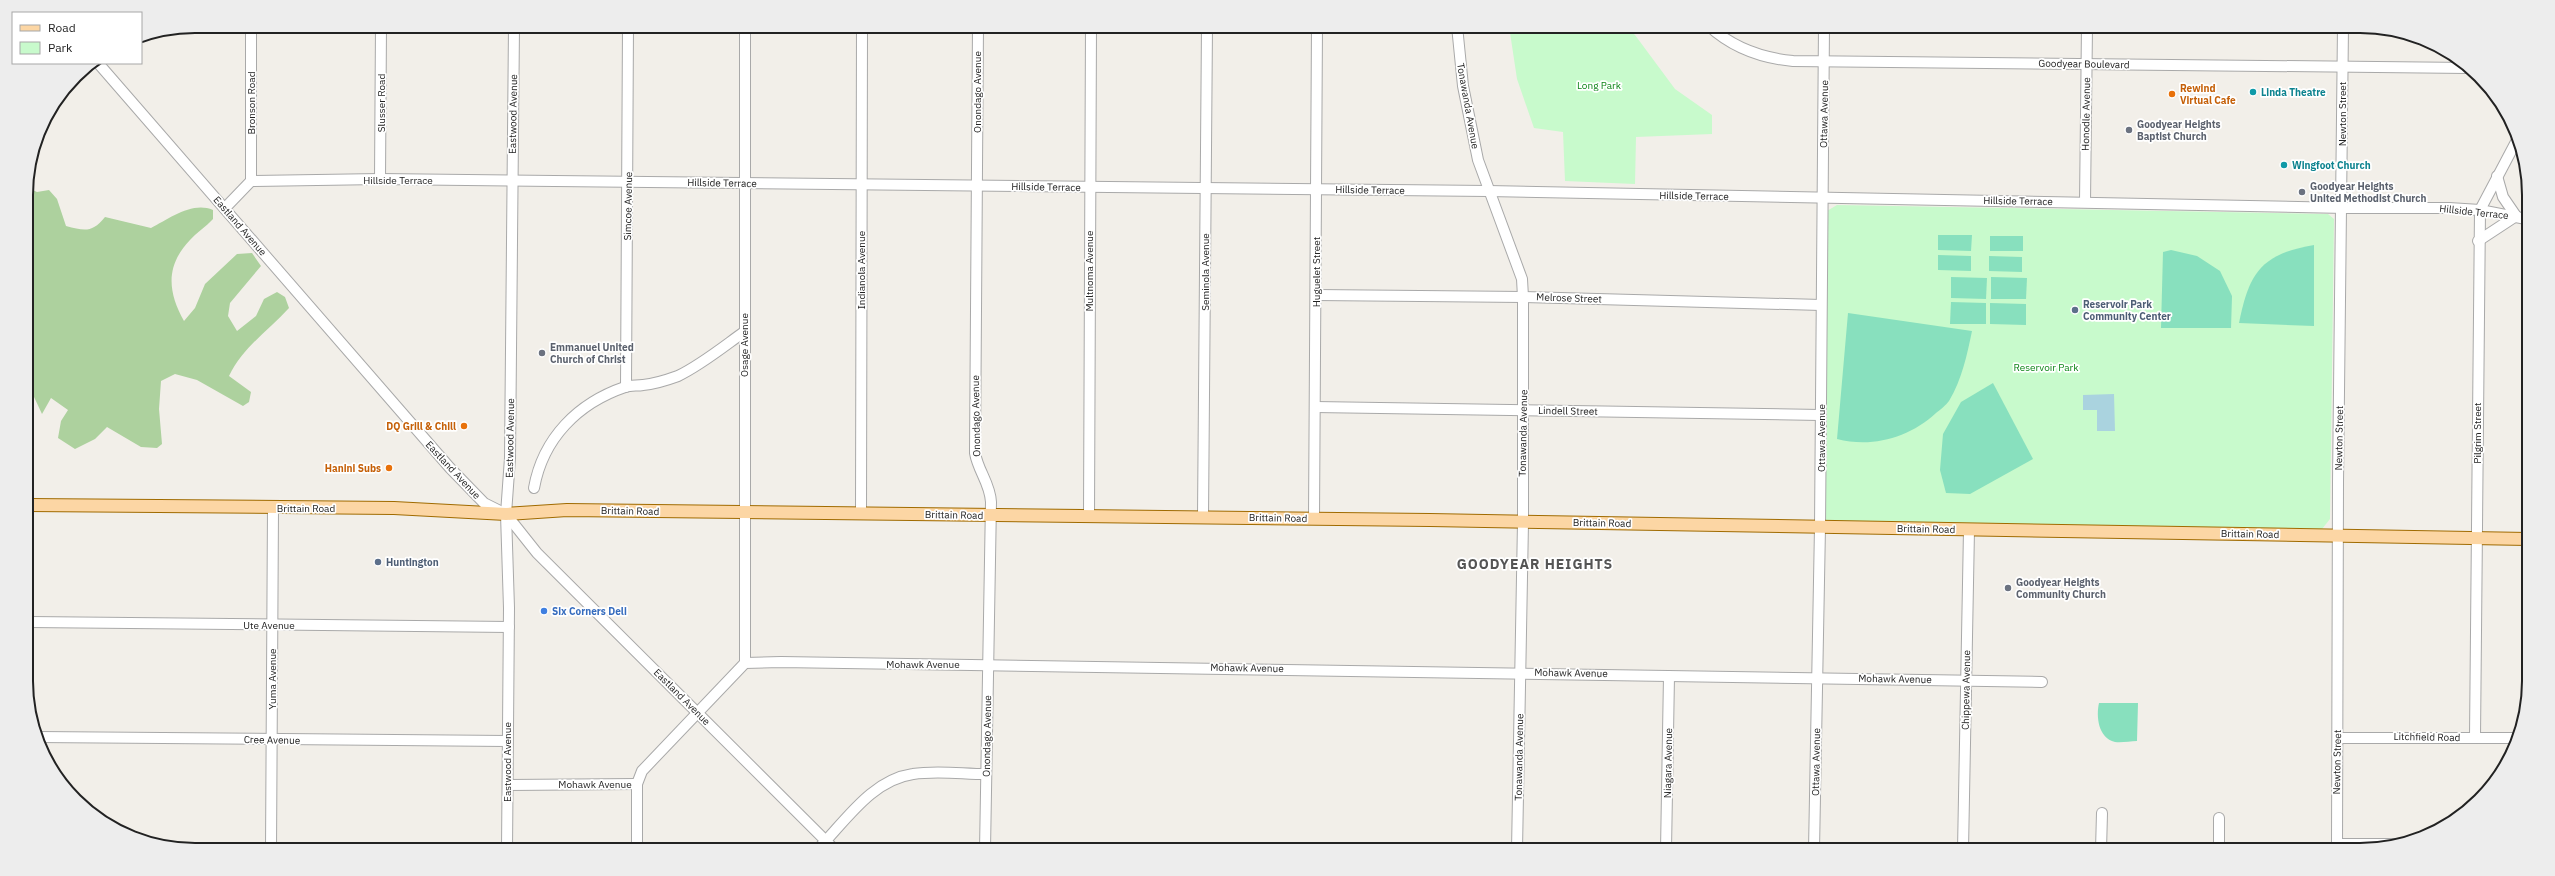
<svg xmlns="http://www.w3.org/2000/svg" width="2555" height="876" font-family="'IBM Plex Sans',sans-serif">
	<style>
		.forest { fill: #add19e }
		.park { fill: #c8facc }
		.pitch { fill: #88e0be }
		.water { fill: #aad3df }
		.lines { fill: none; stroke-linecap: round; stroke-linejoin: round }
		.minor-casing { stroke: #a9a9a9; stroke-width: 12 }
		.major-casing { stroke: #a06b00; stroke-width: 14 }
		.minor { stroke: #fff; stroke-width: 10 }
		.major { stroke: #fcd6a4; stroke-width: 12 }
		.culture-dot { fill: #0f9aa8; stroke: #fff; stroke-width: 1.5 }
		.food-dot { fill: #e8710a; stroke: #fff; stroke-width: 1.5 }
		.worship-dot { fill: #6b7280; stroke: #fff; stroke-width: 1.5 }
		.service-dot { fill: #5c6f8a; stroke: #fff; stroke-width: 1.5 }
		.shop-dot { fill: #3f7fe0; stroke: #fff; stroke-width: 1.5 }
		.labels { text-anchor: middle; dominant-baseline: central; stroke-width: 3.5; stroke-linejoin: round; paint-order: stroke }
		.street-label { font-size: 10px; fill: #222; stroke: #fff }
		.park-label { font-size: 10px; fill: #0c8416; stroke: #fff }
		.food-label { font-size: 10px; font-weight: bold; fill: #c56008; stroke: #fff; text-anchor: end }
		.culture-label { font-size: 10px; font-weight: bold; fill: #0d838f; stroke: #fff; text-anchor: start }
		.worship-label { font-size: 10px; font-weight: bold; fill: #5b616d; stroke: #fff; text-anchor: start }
		.service-label { font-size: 10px; font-weight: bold; fill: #4e5e75; stroke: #fff; text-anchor: start }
		.shop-label { font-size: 10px; font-weight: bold; fill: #366cbe; stroke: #fff; text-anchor: start }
		.district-label { font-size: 14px; font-weight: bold; letter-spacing: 1px; fill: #555; stroke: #fff }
		.rim { fill: none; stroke: #222; stroke-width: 2 }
	</style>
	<rect width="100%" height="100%" fill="#f2efe9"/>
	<!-- forest -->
	<path class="forest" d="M26,187l11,5 12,-2 8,9 9,27c19,5 26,7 39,-9l46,11c18,-9 41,-27 62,-18v9c-7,8 -16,13 -23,21 -24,25 -23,51 -6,81l11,-13 10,-24 32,-30 15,-1 9,13 -31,37 -2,13 9,15 19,-15 8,-17 13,-7 8,5 4,11c-21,23 -46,39 -60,68l22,16 -2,10 -6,4 -46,-26 -22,-6 -14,7 -2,28 3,35 -5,4 -16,-1 -34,-20 -12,12 -20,10 -17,-11 3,-17 7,-11 -17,-12 -9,16 -15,-32z"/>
	<!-- park -->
	<g class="park">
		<polygon points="1509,26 1625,26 1635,35 1675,89 1712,115 1712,134 1636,137 1635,184 1565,181 1563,132 1534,128 1517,79"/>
		<polygon points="1837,205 2328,214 2334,219 2330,519 2322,529 1827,522 1823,519 1827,211"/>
	</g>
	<!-- pitch -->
	<g class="pitch">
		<polygon points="1938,235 1972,235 1971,251 1938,250"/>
		<rect x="1990" y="236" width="33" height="15"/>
		<path d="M2314,245v81l-75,-3c10,-50 22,-69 75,-78z"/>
		<polygon points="2171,250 2197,256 2220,271 2232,296 2231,328 2161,328 2163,252"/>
		<polygon points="1938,255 1971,256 1971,271 1938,270"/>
		<polygon points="1989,256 2022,257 2022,272 1989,271"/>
		<polygon points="1951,277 1987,278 1986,299 1951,298"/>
		<polygon points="1991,277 2027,278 2026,299 1991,299"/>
		<polygon points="1951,302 1986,303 1986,324 1950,324"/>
		<polygon points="1990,303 2026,304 2026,325 1990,324"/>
		<path d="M1848,313l124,18c-5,24 -10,48 -23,70 -3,4 -9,9 -13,12 -27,25 -64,35 -99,26z"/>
		<polygon points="1993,383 2033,459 1970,494 1946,493 1940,470 1943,434 1961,402"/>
		<path d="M2099,703h39l-1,38c-7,0 -15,2 -22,1 -17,-4 -19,-26 -16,-39z"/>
	</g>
	<!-- water -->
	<polygon class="water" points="2114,394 2115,431 2097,431 2097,410 2083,410 2083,395"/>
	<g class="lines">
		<defs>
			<g id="minor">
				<polyline points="745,26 745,663"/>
				<path d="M978,26l-3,427c3,18 15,30 16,49l-6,348"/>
				<polyline points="1457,26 1463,86 1478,160 1522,279 1523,297 1523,522 1517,850"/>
				<path d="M1709,26c24,22 52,32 84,35l675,7"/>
				<polyline points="98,63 450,468 484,503 506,514 537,553 835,850"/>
				<polyline points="2497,176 2503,197 2516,216"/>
				<polyline points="380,179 381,26"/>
				<polyline points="251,181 251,26"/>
				<polyline points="2085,202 2087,26"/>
				<polyline points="225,208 251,181 380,179 1488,191 2346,208 2449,208 2480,210 2526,219"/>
				<polyline points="2478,241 2516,216"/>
				<polyline points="1316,295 1523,297 1821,305"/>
				<polyline points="626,387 628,26"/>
				<polyline points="1315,407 1820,415"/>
				<path d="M534,488c9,-50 44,-85 91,-101 5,-2 12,-1 18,-2 12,-1 24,-5 35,-9 23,-11 45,-29 66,-44"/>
				<polyline points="861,514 862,26"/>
				<polyline points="1089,516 1091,26"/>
				<polyline points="1203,517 1207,26"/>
				<polyline points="1314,519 1317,26"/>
				<polyline points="29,622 509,627"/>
				<polyline points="37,737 507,741"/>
				<polyline points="2338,738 2517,738"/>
				<polyline points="2475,738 2480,210 2518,138"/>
				<polyline points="508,785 637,784"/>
				<polyline points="2337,844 2396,844"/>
				<polyline points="271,850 273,508"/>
				<polyline points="507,850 509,608 506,514 510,458 514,26"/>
				<polyline points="637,850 637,784 642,771 745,663 781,662 2042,682"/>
				<path d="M817,850c28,-28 54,-70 96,-76 23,-4 50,0 73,0"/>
				<polyline points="1666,850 1669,676"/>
				<polyline points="1814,850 1820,527 1824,26"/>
				<polyline points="1963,850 1969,530"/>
				<polyline points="2101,850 2102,813"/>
				<polyline points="2219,850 2219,818"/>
				<polyline points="2337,850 2338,482 2343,26"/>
			</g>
			<polyline id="major" points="28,505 394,508 506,514 567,510 1430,520 2528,539"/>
		</defs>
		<!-- minor casing -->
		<use href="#minor" class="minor-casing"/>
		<!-- major casing -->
		<use href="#major" class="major-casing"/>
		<!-- minor -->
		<use href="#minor" class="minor"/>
		<!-- major -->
		<use href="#major" class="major"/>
	</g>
	<!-- markers -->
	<g class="culture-dot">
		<circle cx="2253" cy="92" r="4"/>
		<circle cx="2284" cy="165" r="4"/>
	</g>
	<g class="food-dot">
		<circle cx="2172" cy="94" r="4"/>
		<circle cx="464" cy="426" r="4"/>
		<circle cx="389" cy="468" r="4"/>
	</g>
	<g class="worship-dot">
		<circle cx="2129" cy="130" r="4"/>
		<circle cx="2302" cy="192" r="4"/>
		<circle cx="542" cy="353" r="4"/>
		<circle cx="2008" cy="588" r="4"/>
	</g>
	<g class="service-dot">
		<circle cx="2075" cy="310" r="4"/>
		<circle cx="378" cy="562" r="4"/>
	</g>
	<circle class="shop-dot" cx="544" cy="611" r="4"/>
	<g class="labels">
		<!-- street labels -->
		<g class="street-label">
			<text transform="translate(2084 64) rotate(1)">Goodyear Boulevard</text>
			<text transform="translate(977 92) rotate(-90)">Onondago Avenue</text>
			<text transform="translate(251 103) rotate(-90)">Bronson Road</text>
			<text transform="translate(381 103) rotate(-90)">Slusser Road</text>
			<text transform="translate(1468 106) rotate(80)">Tonawanda Avenue</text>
			<text transform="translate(513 114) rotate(-89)">Eastwood Avenue</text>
			<text transform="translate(1824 114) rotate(-89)">Ottawa Avenue</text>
			<text transform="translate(2086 114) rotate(-89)">Honodle Avenue</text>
			<text transform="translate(2342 114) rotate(-90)">Newton Street</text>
			<text x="398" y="180">Hillside Terrace</text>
			<text transform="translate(722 183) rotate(1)">Hillside Terrace</text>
			<text transform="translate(1046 187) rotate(1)">Hillside Terrace</text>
			<text transform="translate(1370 190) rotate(1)">Hillside Terrace</text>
			<text transform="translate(1694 196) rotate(1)">Hillside Terrace</text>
			<text transform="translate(2018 201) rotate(1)">Hillside Terrace</text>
			<text transform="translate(628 206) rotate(-89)">Simcoe Avenue</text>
			<text transform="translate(2474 212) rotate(6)">Hillside Terrace</text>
			<text transform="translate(240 226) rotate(49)">Eastland Avenue</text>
			<text transform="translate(861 270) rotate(-90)">Indianola Avenue</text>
			<text transform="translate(1089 271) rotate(-90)">Multnoma Avenue</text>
			<text transform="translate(1205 272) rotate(-90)">Seminola Avenue</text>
			<text transform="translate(1316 272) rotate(-90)">Huguelet Street</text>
			<text transform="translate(1569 298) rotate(2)">Melrose Street</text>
			<text transform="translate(744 345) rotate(-90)">Osage Avenue</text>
			<text transform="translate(1568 411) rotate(1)">Lindell Street</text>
			<text transform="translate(976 416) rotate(-91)">Onondago Avenue</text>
			<text transform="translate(1523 433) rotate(-89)">Tonawanda Avenue</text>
			<text transform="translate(2477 433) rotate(-90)">Pilgrim Street</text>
			<text transform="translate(510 438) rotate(-89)">Eastwood Avenue</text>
			<text transform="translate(1821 438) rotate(-90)">Ottawa Avenue</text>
			<text transform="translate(2339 438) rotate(-89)">Newton Street</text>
			<text transform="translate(453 470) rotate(47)">Eastland Avenue</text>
			<text x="306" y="508">Brittain Road</text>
			<text transform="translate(630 511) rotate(1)">Brittain Road</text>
			<text transform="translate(954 515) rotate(1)">Brittain Road</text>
			<text transform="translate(1278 518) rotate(1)">Brittain Road</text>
			<text transform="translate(1602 523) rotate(1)">Brittain Road</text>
			<text transform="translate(1926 529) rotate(1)">Brittain Road</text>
			<text transform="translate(2250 534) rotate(1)">Brittain Road</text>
			<text x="269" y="625">Ute Avenue</text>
			<text x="923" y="664">Mohawk Avenue</text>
			<text transform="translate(1247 668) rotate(1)">Mohawk Avenue</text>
			<text transform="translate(1571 673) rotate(1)">Mohawk Avenue</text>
			<text transform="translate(272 679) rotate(-90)">Yuma Avenue</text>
			<text transform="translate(1895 679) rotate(1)">Mohawk Avenue</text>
			<text transform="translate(1966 690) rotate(-89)">Chippewa Avenue</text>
			<text transform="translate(682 697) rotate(45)">Eastland Avenue</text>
			<text transform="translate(987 736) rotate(-89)">Onondago Avenue</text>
			<text transform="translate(2427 737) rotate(1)">Litchfield Road</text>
			<text transform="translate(272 740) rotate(1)">Cree Avenue</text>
			<text transform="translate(1519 757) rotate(-89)">Tonawanda Avenue</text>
			<text transform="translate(507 762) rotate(-90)">Eastwood Avenue</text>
			<text transform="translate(1816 762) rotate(-89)">Ottawa Avenue</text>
			<text transform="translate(2337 762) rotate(-89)">Newton Street</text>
			<text transform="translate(1668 763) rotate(-89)">Niagara Avenue</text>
			<text x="595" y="784">Mohawk Avenue</text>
		</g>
		<!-- park labels -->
		<g class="park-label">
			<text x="1599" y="85">Long Park</text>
			<text x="2046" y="367">Reservoir Park</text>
		</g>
		<!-- food labels -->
		<g class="food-label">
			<text x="2180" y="88" text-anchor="start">Rewind<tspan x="2180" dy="12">Virtual Cafe</tspan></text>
			<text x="456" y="426">DQ Grill &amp; Chill</text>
			<text x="381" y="468">Hanini Subs</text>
		</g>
		<!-- culture labels -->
		<g class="culture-label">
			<text x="2261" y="92">Linda Theatre</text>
			<text x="2292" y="165">Wingfoot Church</text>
		</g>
		<!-- worship labels -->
		<g class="worship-label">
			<text x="2137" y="124">Goodyear Heights<tspan x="2137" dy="12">Baptist Church</tspan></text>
			<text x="2310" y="186">Goodyear Heights<tspan x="2310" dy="12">United Methodist Church</tspan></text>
			<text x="550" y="347">Emmanuel United<tspan x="550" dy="12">Church of Christ</tspan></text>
			<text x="2016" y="582">Goodyear Heights<tspan x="2016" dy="12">Community Church</tspan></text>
		</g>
		<!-- service labels -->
		<g class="service-label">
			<text x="2083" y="304">Reservoir Park<tspan x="2083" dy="12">Community Center</tspan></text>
			<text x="386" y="562">Huntington</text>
		</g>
		<!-- shop labels -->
		<g class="shop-label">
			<text x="552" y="611">Six Corners Deli</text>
		</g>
		<!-- district labels -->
		<g class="district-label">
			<text x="1535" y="564">GOODYEAR HEIGHTS</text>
		</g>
	</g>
	<!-- crop -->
	<path d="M0 0H2555V876H0ZM195 33H2360A162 162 0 0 1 2522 195V681A162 162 0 0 1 2360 843H195A162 162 0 0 1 33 681V195A162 162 0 0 1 195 33Z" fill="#ededed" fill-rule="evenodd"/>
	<path class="rim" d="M195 33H2360A162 162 0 0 1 2522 195V681A162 162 0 0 1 2360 843H195A162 162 0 0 1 33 681V195A162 162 0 0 1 195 33Z"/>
	<!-- legend -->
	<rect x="12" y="12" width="130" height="52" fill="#ffffff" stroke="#a7a7a7"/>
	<rect x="20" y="25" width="20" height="6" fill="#fcd6a4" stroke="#a7a7a7"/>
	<text x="48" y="32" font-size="12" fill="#222222">Road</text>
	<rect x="20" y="42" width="20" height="12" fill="#c8facc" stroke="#a7a7a7"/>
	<text x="48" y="52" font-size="12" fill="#222222">Park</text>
</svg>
